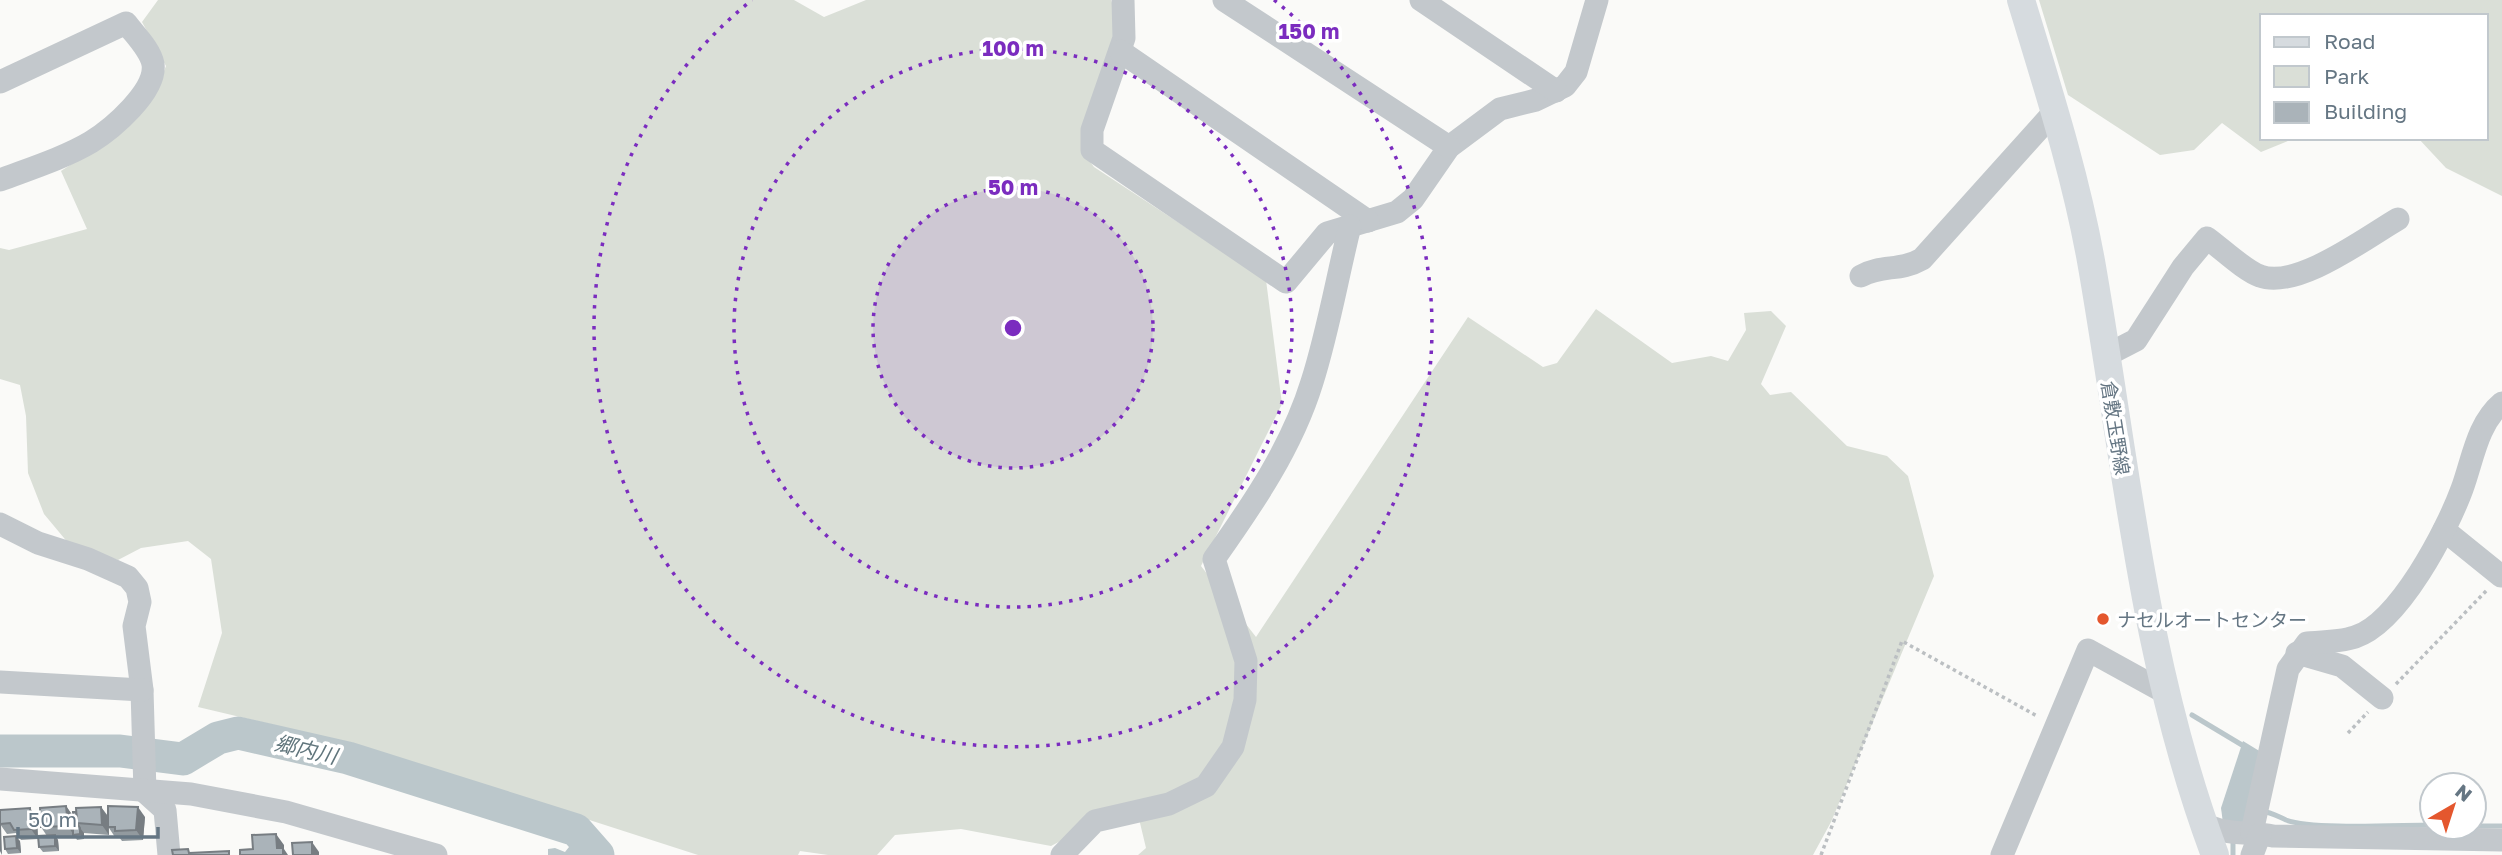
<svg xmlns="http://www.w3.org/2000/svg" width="2502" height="855" font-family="'Golos Text','Noto Sans JP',sans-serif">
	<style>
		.green { fill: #dadfd7 }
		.water { fill: #bbc7cb }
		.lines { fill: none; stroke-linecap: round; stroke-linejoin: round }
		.stream { stroke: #bbc7cb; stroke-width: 5 }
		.river { stroke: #bbc7cb; stroke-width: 33 }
		.path { stroke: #bbbfc2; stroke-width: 3.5; stroke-dasharray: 3.5 3.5; stroke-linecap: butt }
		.minor { stroke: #c3c8cc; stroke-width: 23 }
		.major { stroke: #d6dbdf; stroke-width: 28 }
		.wall { fill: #929a9f }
		.shaded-wall { fill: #777d82 }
		.building { fill: #aab3b9; stroke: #777d82; stroke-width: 2 }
		.ring { fill: none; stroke: #7b2cbf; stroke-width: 3.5; stroke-dasharray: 3.5 7 }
		.poi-dot { fill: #e4572e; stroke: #fff; stroke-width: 2.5 }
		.labels { text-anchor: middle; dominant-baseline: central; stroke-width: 7; stroke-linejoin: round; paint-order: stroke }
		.street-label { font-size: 19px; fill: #657683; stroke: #fff }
		.poi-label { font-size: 19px; fill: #657683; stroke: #fff; text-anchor: start }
		.water-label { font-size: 21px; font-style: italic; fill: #60757c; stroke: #fff }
		.centre { fill: #7b2cbf; stroke: #fff; stroke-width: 3.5 }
		.ring-label { font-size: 21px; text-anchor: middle; font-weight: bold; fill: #7b2cbf; stroke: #fff; stroke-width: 7; stroke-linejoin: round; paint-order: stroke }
	</style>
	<rect width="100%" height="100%" fill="#fafaf8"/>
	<!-- green -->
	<g class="green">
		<path d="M158,0h636l30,17 42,-17h245c17,38 -17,112 -29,151l12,16 172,113 16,124 -81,162 55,71 212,-320 75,50 14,-4 39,-54 76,54 39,-7 17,5 18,-31 -2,-17 27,-2 15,15 -25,58 9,11 21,-3 56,54 40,10 21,20 26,100 -103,246 -18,33h-675l8,-7 -11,-46 -84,44 -90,-17 -66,6 -18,20h-49l-28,-4 -2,4h-100l-348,-112 -152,-36 24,-74 -11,-74 -23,-18 -47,7 -23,12 -49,-16 -25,-30 -16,-41 -2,-57 -6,-31 -20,-6v-131l9,2 78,-21 -26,-58c43,-28 87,-54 105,-105l-24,-44z"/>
		<polygon points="2039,0 2502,0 2502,196 2446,168 2418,138 2486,138 2486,16 2262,16 2262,138 2295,138 2261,152 2222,123 2194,150 2160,155 2068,95"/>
	</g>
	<!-- water -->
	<g class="water">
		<polygon points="2243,741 2261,752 2248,818 2240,824 2223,823 2221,808"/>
		<polygon points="566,826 586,831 590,842 606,855 548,855 548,849 555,848 565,852 573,842"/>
	</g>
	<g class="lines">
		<!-- stream -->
		<g class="stream">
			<polyline points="2192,715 2247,748"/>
			<path d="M2261,811c10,1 16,5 25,9 29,10 111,5 146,5"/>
			<polyline points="2474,826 2502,826"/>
			<polyline points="2233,855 2233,837"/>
		</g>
		<!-- river -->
		<polyline class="river" points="0,751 120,751 183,759 218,738 238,733 348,758 576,830 598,855"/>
		<!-- path -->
		<g class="path">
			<polyline points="2396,684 2488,589"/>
			<polyline points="2348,733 2368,712"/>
			<polyline points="1821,855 1902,641 2037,716"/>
		</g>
		<!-- minor -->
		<g class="minor">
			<polyline points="1123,0 1124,38 1092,130 1092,150 1286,282 1327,233 1397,212 1413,199 1449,147 1500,109 1536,100 1565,86 1576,72 1597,0"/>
			<polyline points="1224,0 1449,147"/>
			<polyline points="1421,0 1556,91"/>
			<polyline points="1120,51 1368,221"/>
			<path d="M0,82l126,-59c9,12 24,26 27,41 4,27 -41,65 -62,78 -27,16 -62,27 -91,38"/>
			<path d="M1861,276c22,-12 38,-4 61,-17l133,-148"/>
			<path d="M2105,356l31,-16 47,-73 24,-29c14,10 38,33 53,38 37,14 107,-39 138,-57"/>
			<polyline points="0,524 38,543 88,559 128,577 137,588 140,602 134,626 142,690 145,792 165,810 169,855"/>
			<polyline points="2444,530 2501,576"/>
			<polyline points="2297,653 2342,666 2382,698"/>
			<polyline points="0,682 142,690"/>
			<polyline points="0,779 191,794 286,812 436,855"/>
			<path d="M2203,823c21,13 45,8 70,13l229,4"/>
			<path d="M2252,832l36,-163 19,-26c15,-1 33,-1 48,-6 44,-14 92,-107 107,-148 11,-30 15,-65 40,-86"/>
			<path d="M1062,855l33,-34 74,-17 37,-18 27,-39 12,-47 1,-39 -32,-102c39,-55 78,-112 98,-177 16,-50 25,-104 38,-156"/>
			<polyline points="2002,855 2088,650 2166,693"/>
			<polyline points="2252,855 2260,834"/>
		</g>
		<!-- major -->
		<path class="major" d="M2021,0c26,86 54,172 70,261 35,199 52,403 124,594"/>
	</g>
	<!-- wall -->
	<g class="wall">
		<polygon points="66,806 73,816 101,807 108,816 145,817 143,840 122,841 119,837 115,837 109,828 109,835 84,833 84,839 77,840 75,836 56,837 58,840 59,851 43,852 39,847 47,836 41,827"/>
		<polygon points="37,818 38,839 21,840 16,833 7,834 0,824"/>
		<polygon points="20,841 21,853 8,854 5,849"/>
	</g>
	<!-- shaded-wall -->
	<g class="shaded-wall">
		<polygon points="66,806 73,816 73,835 75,837 68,826"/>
		<polygon points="101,807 108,817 109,835 102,825"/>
		<polygon points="138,807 145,817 143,840 136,830"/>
		<polygon points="30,808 37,818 38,839 31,829"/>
		<polygon points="0,824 1,825 2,855 0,851"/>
		<polygon points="80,828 84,833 84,839 80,834"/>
		<polygon points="276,834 284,845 284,849 288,855 281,855 277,848"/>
		<polygon points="55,835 58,840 59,851 55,846"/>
		<polygon points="16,836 20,841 21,853 17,848"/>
		<polygon points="312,842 319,852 319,855 312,855"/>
	</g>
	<!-- building -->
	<g class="building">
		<polygon points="66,806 68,826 41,827 40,808"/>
		<polygon points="108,806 138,807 136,830 115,831 115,827 108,827"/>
		<polygon points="101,807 102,825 77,823 76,808"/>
		<polygon points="30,808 31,829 14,830 10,823 0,824 0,810"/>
		<polygon points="73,812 76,812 77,823 80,828 80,834 73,835"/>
		<polygon points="276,834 277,848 283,848 283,855 240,855 240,850 253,849 252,835"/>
		<polygon points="55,835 55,846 39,847 38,836"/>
		<polygon points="16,836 17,848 5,849 4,837"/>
		<polygon points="312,842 312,855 293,855 292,843"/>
		<polygon points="188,849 189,853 229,851 229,855 173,855 172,850"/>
	</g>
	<!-- distance rings -->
	<circle cx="1013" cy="328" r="140" fill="#7b2cbf" fill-opacity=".12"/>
	<g class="ring">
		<circle cx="1013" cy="328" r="140"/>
		<circle cx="1013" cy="328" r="279"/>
		<path d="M1274 0A419 419 0 1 1 752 0"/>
	</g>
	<!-- markers -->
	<circle class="poi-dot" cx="2103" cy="619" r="7"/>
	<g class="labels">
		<!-- street labels -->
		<g class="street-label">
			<text transform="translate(2116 428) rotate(81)">倉敷玉野線</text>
		</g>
		<!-- poi labels -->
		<g class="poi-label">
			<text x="2117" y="619">ナセルオートセンター</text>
		</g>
		<!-- water labels -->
		<g class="water-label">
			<text transform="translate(306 749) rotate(13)">郷内川</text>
		</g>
	</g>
	<circle cx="1013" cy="328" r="10" class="centre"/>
	<g class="ring-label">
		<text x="1309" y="39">150 m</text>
		<text x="1013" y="56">100 m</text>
		<text x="1013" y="195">50 m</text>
	</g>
	<!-- legend -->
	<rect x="2260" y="14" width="228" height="126" fill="#ffffff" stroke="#c1c8cd" stroke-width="2"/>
	<rect x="2274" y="37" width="35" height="10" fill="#d6dbdf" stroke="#c1c8cd" stroke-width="2"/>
	<text x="2324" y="49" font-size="21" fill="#657683">Road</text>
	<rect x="2274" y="66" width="35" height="21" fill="#dadfd7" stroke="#c1c8cd" stroke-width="2"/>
	<text x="2324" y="84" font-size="21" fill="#657683">Park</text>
	<rect x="2274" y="102" width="35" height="21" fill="#aab3b9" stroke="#c1c8cd" stroke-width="2"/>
	<text x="2324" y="119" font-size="21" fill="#657683">Building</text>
	<!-- north arrow -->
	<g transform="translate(2453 806) rotate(39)"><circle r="33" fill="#ffffff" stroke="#c1c8cd" stroke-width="2"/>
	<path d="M0-5L12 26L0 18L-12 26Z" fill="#e4572e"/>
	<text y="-10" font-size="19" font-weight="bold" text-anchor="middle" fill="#657683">N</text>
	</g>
	<!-- scale -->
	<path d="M18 827v10h140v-10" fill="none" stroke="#657683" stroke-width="3.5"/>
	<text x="28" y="827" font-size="21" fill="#657683" stroke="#ffffff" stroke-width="5" paint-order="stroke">50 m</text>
</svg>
